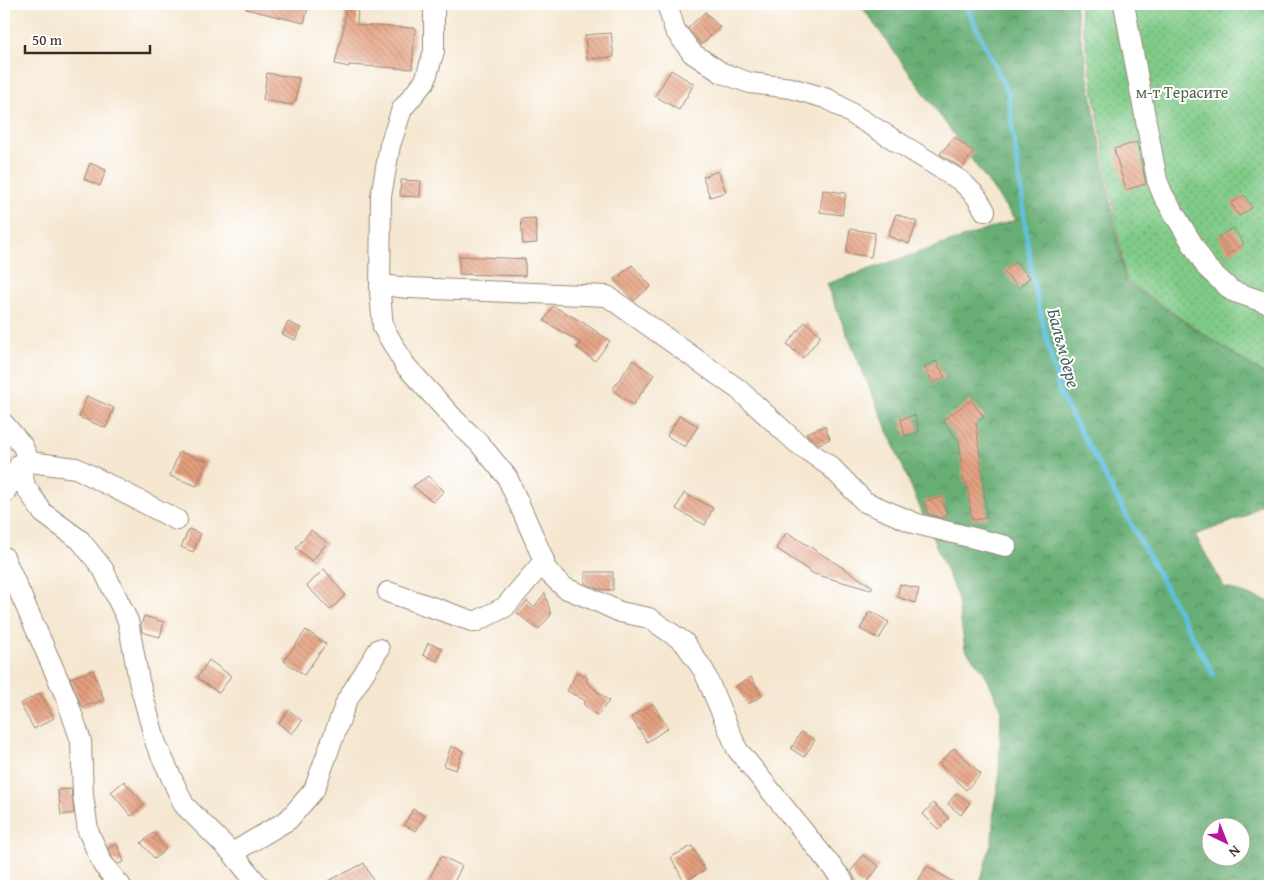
<svg xmlns="http://www.w3.org/2000/svg" width="1274" height="890" font-family="'Gentium Book Plus',serif">
	<style>
		.grass { fill: url(#grass-dots); stroke: #5d7a52 }
		.forest { fill: url(#forest-crowns); stroke: #516c49; fill-rule: evenodd }
		.lines { fill: none; stroke-linecap: round; stroke-linejoin: round }
		.stream { stroke: #60c1de; stroke-width: 5 }
		.building { fill: url(#building-back-hatch) }
		.minor-casing { stroke: #988877; stroke-width: 22 }
		.minor { stroke: #fff; stroke-width: 20 }
		.labels { text-anchor: middle; dominant-baseline: central; stroke-width: 4; stroke-linejoin: round; paint-order: stroke }
		.park-label { font-size: 16px; fill: #536243; stroke: #fff }
		.water-label { font-size: 18px; font-style: italic; fill: #485f61; stroke: #fff }
	</style>
	<defs>
		<pattern id="grass-dots" width="8" height="8" patternUnits="userSpaceOnUse" patternTransform="scale(1.25)"><rect width="8" height="8" fill="#7fca87"/><path d="M2 2h.1M6 6h.1" fill="none" stroke="#69a46e" stroke-width="1.8" stroke-linecap="round"/></pattern>
		<pattern id="forest-crowns" width="20" height="18" patternUnits="userSpaceOnUse" patternTransform="scale(1.25)"><rect width="20" height="18" fill="#67ae74"/><path d="M2 6a3 3 0 1 1 6 0M12 15a3 3 0 1 1 6 0" fill="none" stroke="#568e5f"/></pattern>
		<pattern id="building-back-hatch" width="6" height="6" patternUnits="userSpaceOnUse" patternTransform="scale(1.25)"><rect width="6" height="6" fill="#e59f7e"/><path d="M-1 5l2 2M0 0l6 6M5-1l2 2" fill="none" stroke="#bb8267"/></pattern>
	</defs>
	<rect width="100%" height="100%" fill="#fff"/>
	<filter id="ink" filterUnits="userSpaceOnUse"><feTurbulence type="fractalNoise" baseFrequency=".02" numOctaves="2"/><feDisplacementMap in="SourceGraphic" scale="10" xChannelSelector="R" yChannelSelector="G"/><feConvolveMatrix kernelMatrix="1 2 1 2 8 2 1 2 1" color-interpolation-filters="sRGB"/></filter>
	<filter id="wash" filterUnits="userSpaceOnUse"><feTurbulence type="fractalNoise" baseFrequency=".0096" numOctaves="4" result="noise"/><feDisplacementMap in="SourceGraphic" scale="20" xChannelSelector="R" yChannelSelector="G"/><feGaussianBlur stdDeviation="1.12" result="paint"/><feColorMatrix in="noise" values="0 0 0 0 0 0 0 0 0 0 0 0 0 0 0 0 0 1.4 0 .05"/><feComposite in="paint" operator="in"/></filter>
	<g filter="url(#wash)">
		<rect width="100%" height="100%" fill="#f5e7d0"/>
		<!-- grass -->
		<polygon class="grass" points="1079,4 1270,4 1270,378 1126,281"/>
		<!-- forest -->
		<path class="forest" d="M860,4h215l50,278 145,97v118l-26,20 -49,18 29,52 46,15v284h-291l13,-46 2,-34 5,-26 2,-72 -17,-36 -19,-23 -8,-53 -131,-312 189,-64zM1212,828h30v30h-30z"/>
		<g class="lines">
			<!-- stream -->
			<polyline class="stream" points="965,4 1008,93 1032,277 1060,394 1213,674"/>
		</g>
		<g id="blocks">
			<!-- building -->
			<g class="building">
				<polygon points="247,4 309,4 304,23 246,9"/>
				<polygon points="346,4 358,4 357,25 415,28 412,69 349,65 349,67 335,64 344,26"/>
				<polygon points="705,12 720,27 701,45 688,28"/>
				<polygon points="611,33 614,57 587,59 585,35"/>
				<polygon points="671,70 694,84 679,110 655,96"/>
				<polygon points="267,73 299,78 296,100 292,105 263,100"/>
				<polygon points="954,137 974,152 962,168 940,154"/>
				<polygon points="1137,142 1146,184 1126,190 1114,149"/>
				<polygon points="90,163 106,170 100,186 84,179"/>
				<polygon points="718,171 726,192 710,197 703,177"/>
				<polygon points="401,180 421,181 420,197 400,196"/>
				<polygon points="823,190 846,193 842,215 820,212"/>
				<polygon points="1244,195 1252,208 1239,216 1231,203"/>
				<polygon points="896,214 917,222 909,244 888,236"/>
				<polygon points="535,218 537,243 523,244 521,219"/>
				<polygon points="1233,228 1244,244 1229,254 1218,237"/>
				<polygon points="850,229 875,233 871,257 846,253"/>
				<polygon points="459,256 525,259 525,276 459,274"/>
				<polygon points="1015,262 1030,277 1019,288 1004,272"/>
				<polygon points="632,265 651,286 634,301 614,280"/>
				<polygon points="553,306 584,323 610,341 595,361 577,348 581,343 544,321"/>
				<polygon points="288,322 301,328 295,340 282,334"/>
				<polygon points="805,322 821,336 803,358 787,344"/>
				<polygon points="633,360 654,375 633,405 612,390"/>
				<polygon points="936,361 945,377 933,383 924,367"/>
				<polygon points="87,396 114,408 106,428 79,417"/>
				<polygon points="971,400 984,417 976,422 987,518 972,520 967,483 964,484 959,442 943,420"/>
				<polygon points="680,415 698,426 685,447 667,436"/>
				<polygon points="915,415 919,432 905,436 901,419"/>
				<polygon points="825,426 830,439 819,444 807,435 806,433"/>
				<polygon points="179,452 207,461 197,486 170,476"/>
				<polygon points="428,476 444,491 433,502 413,486"/>
				<polygon points="684,493 713,508 705,525 676,509"/>
				<polygon points="942,497 947,516 941,518 928,514 924,501"/>
				<polygon points="189,529 201,534 193,552 181,547"/>
				<polygon points="311,530 327,543 312,561 296,548"/>
				<polygon points="787,532 873,587 871,590 814,574 776,548"/>
				<polygon points="324,569 345,595 330,610 307,586"/>
				<polygon points="585,572 613,572 613,590 599,589 585,583"/>
				<polygon points="900,584 919,589 915,603 897,597"/>
				<polygon points="545,593 551,615 538,630 517,613 527,601 534,607"/>
				<polygon points="870,611 889,622 879,639 860,629"/>
				<polygon points="144,616 164,622 160,637 142,632 141,625"/>
				<polygon points="306,630 326,644 304,675 284,661"/>
				<polygon points="428,643 442,648 437,661 423,655"/>
				<polygon points="209,660 231,676 219,693 197,678"/>
				<polygon points="93,670 104,700 82,707 70,678"/>
				<polygon points="577,672 588,678 586,682 609,701 597,716 583,704 586,701 567,691"/>
				<polygon points="751,677 762,696 748,704 736,686"/>
				<polygon points="40,693 54,718 34,729 20,704"/>
				<polygon points="653,704 668,728 647,742 631,717"/>
				<polygon points="289,710 302,721 292,734 279,723"/>
				<polygon points="801,732 815,740 804,757 791,749"/>
				<polygon points="451,746 463,751 456,770 444,766"/>
				<polygon points="954,748 981,774 966,790 939,764"/>
				<polygon points="124,781 144,805 131,816 111,792"/>
				<polygon points="71,789 74,813 61,815 58,790"/>
				<polygon points="956,793 970,803 961,815 948,804"/>
				<polygon points="933,803 949,818 938,829 923,814"/>
				<polygon points="413,809 425,816 416,831 404,825"/>
				<polygon points="153,833 166,849 155,859 141,843"/>
				<polygon points="117,844 124,862 118,864 113,859 108,848"/>
				<polygon points="692,846 705,870 684,882 671,857"/>
				<polygon points="863,855 879,866 865,886 856,881 851,871"/>
				<polygon points="441,856 462,866 452,886 425,886"/>
				<polygon points="364,863 376,886 317,886 353,869"/>
				<polygon points="927,866 960,886 915,886"/>
			</g>
		</g>
	</g>
	<g filter="url(#ink)">
		<use href="#blocks" fill-opacity="0" stroke="#988877" stroke-width="1"/>
		<g class="lines">
			<defs>
				<g id="minor">
					<polyline points="434,4 434,51 425,81 402,109 390,145 381,196 380,292 383,327 405,365 456,421 479,443 507,477 532,533 544,561 544,566 551,575 565,588 592,599 620,612 649,618 684,642 704,671 737,749 841,878 845,886"/>
					<polyline points="667,4 675,30 692,53 722,73 750,83 791,88 828,99 961,181 976,196 985,211"/>
					<polyline points="1124,4 1157,180 1163,195 1207,268 1232,291 1270,304"/>
					<polyline points="381,285 409,288 607,296 738,389 797,443 831,467 865,502 917,524 1006,546"/>
					<polyline points="4,424 22,445 30,462 76,468 177,520"/>
					<polyline points="20,464 25,486 43,513 80,540 103,569 128,621 139,681 156,744 184,805 232,853 259,886"/>
					<polyline points="4,494 20,464 26,463"/>
					<polyline points="4,557 66,697 81,741 83,795 88,831 103,865 121,886"/>
					<polyline points="388,592 475,622 505,607 544,561"/>
					<polyline points="232,853 288,820 314,790 347,700 379,649"/>
				</g>
			</defs>
			<!-- minor casing -->
			<use href="#minor" class="minor-casing"/>
			<!-- minor -->
			<use href="#minor" class="minor"/>
		</g>
	</g>
	<g class="labels">
		<!-- park labels -->
		<g class="park-label">
			<text x="1182" y="92">м-т Терасите</text>
		</g>
		<!-- water labels -->
		<g class="water-label">
			<text transform="translate(1064 348) rotate(75)">Балъм дере</text>
		</g>
	</g>
	<!-- margin -->
	<rect width="1274" height="890" fill="none" stroke="#fff" stroke-width="20"/>
	<!-- north arrow -->
	<g transform="translate(1226 842) rotate(137)"><circle r="24" fill="#ffffff" stroke="#b1aaa5"/>
	<path d="M0-4L9 19L0 12L-9 19Z" fill="#b5179e"/>
	<text y="-8" font-size="14" font-weight="bold" text-anchor="middle" fill="#3b2a1e">N</text>
	</g>
	<!-- scale -->
	<path d="M25 45v8h125v-8" fill="none" stroke="#3b2a1e" stroke-width="2.5"/>
	<text x="32" y="45" font-size="15" fill="#3b2a1e" stroke="#ffffff" stroke-width="4" paint-order="stroke">50 m</text>
</svg>
